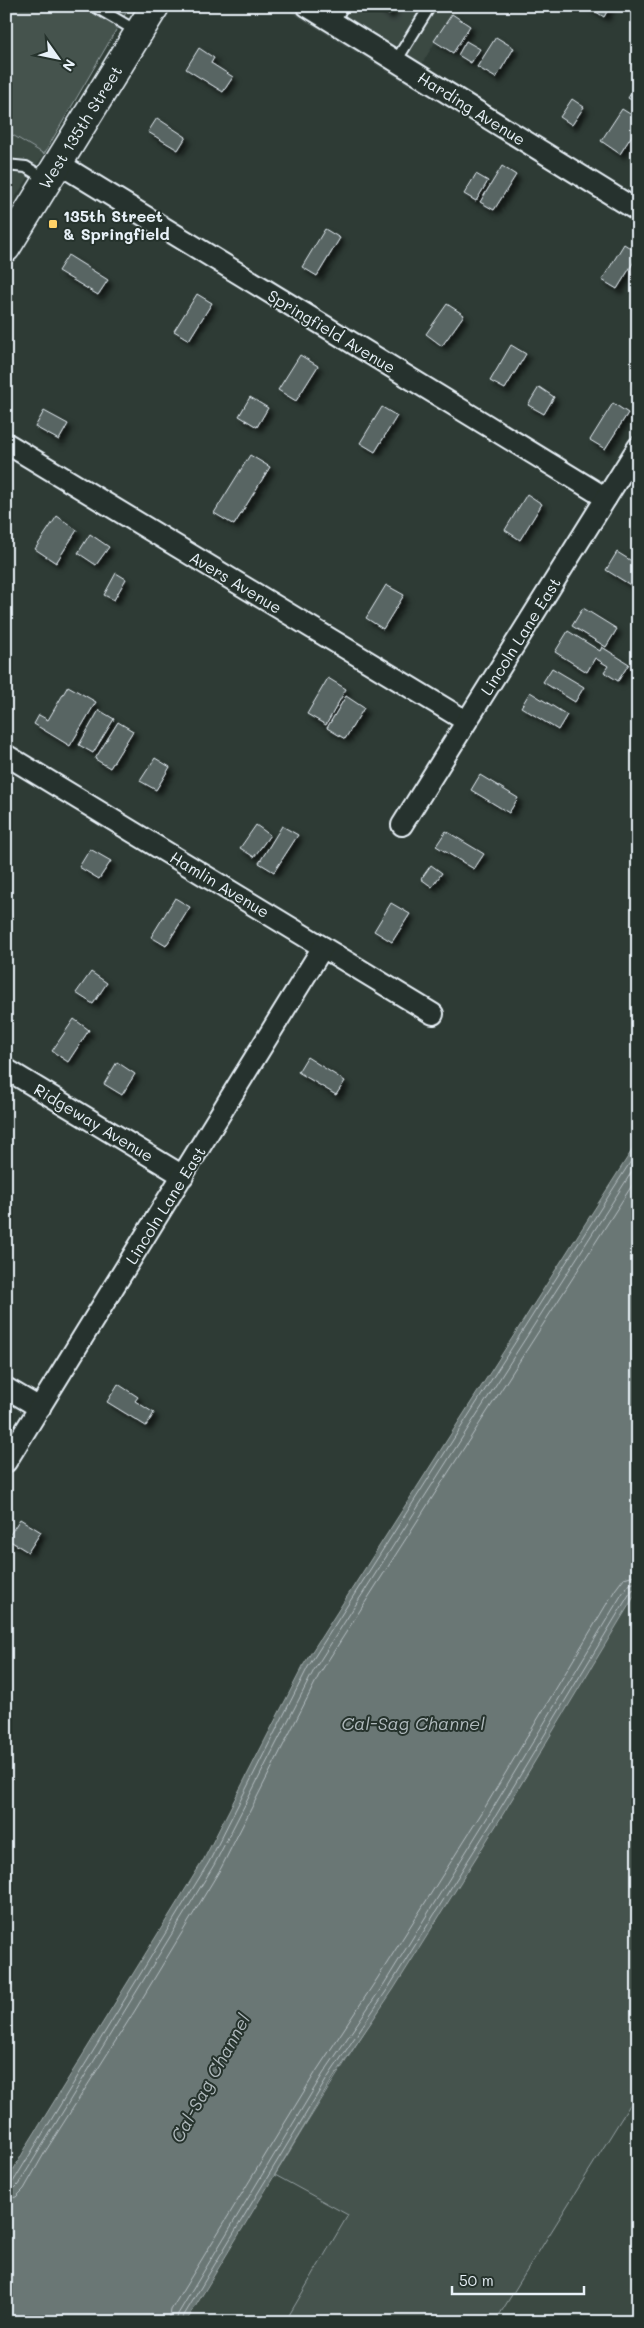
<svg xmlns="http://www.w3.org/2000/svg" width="644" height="2328" font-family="Mali,sans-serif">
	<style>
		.built { fill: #3b4843 }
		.green { fill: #45524e; stroke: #96a2a3 }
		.water { fill: #6b7775; stroke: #9da8a9 }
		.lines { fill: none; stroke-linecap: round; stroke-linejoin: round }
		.shore { stroke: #b6c0c4; stroke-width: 1 }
		.building { fill: #596563; stroke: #e8f1f8; filter: url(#shadow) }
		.lane-casing { stroke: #e8f1f8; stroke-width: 14 }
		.street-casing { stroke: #e8f1f8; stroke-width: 24 }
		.secondary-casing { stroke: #e8f1f8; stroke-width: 31 }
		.lane { stroke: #26332d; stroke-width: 10 }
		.street { stroke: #26332d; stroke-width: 20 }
		.secondary { stroke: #26332d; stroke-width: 28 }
		.poi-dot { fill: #ffd166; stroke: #26332d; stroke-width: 2 }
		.labels { text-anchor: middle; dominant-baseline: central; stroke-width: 4; stroke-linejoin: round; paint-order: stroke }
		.street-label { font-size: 16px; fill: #e8f1f8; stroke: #26332d }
		.poi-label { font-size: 16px; font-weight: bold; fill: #e8f1f8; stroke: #26332d; text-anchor: start }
		.water-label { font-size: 18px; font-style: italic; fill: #b0babd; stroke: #26332d }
	</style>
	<defs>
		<filter id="shadow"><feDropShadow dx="4.5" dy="4.5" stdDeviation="2.5" flood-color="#0009"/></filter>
	</defs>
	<rect width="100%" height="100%" fill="#2e3b35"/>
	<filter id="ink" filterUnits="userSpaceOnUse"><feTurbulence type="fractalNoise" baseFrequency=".02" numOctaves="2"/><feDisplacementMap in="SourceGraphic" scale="10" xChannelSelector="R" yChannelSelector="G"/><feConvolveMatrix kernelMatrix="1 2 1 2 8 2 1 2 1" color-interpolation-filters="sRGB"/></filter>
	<g filter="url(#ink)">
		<!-- built -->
		<g class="built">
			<polygon points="281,6 457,6 409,85"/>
			<polygon points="6,131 44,154 6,211"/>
			<polygon points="638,2092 638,2322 495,2322 503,2308"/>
			<polygon points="275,2175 348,2215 285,2322 186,2322"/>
		</g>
		<!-- green -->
		<g class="green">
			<polygon points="6,6 130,6 44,154 6,131"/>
			<path d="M638,1590v502l-143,230h-210l63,-107 -73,-40c71,-118 148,-232 220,-349 49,-78 93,-159 143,-236z"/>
		</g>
		<!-- water -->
		<polygon class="water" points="638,1141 638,1590 497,1824 393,1990 332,2080 186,2322 6,2322 6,2183 29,2142 204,1859 304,1664"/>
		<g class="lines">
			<!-- shore -->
			<g class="shore">
				<polyline points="6,2185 13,2182 209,1862 308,1667 638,1150"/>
				<polyline points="6,2191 13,2190 18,2185 214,1865 314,1670 638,1162"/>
				<polyline points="6,2199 16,2197 24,2189 45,2152 134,2012 221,1868 320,1673 638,1176"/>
				<polyline points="169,2322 171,2310 317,2070 377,1979 481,1814 615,1590 624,1578 638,1574"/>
				<polyline points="176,2322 178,2314 323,2074 384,1984 487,1818 622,1594 629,1584 638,1582"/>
				<polyline points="182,2322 183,2317 328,2077 389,1987 492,1822 627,1598 632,1590 638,1588"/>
			</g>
		</g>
		<!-- building -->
		<g class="building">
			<polygon points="377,6 395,6 389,15"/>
			<polygon points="587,6 610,6 604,17"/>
			<polygon points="452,14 470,26 453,53 434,41"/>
			<polygon points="496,37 514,48 496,78 477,67"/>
			<polygon points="466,41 480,49 471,63 458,55"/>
			<polygon points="199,48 214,58 211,63 233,77 223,92 186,69"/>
			<polygon points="638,82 638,104 628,98"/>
			<polygon points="572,99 584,107 572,125 560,117"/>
			<polygon points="622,109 638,119 638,126 620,154 601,141"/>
			<polygon points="157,118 186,137 178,150 148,132"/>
			<polygon points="502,166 516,175 494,210 480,202"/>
			<polygon points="476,174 488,181 476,201 464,194"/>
			<polygon points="325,229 340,238 317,276 302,267"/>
			<polygon points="624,244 638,253 638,255 617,289 602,280"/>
			<polygon points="68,255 108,280 98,295 58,271"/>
			<polygon points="197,294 212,303 189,340 174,331"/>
			<polygon points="447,304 464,315 442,346 426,334"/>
			<polygon points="511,345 526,354 505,389 490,381"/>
			<polygon points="300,355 318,366 296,401 278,390"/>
			<polygon points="539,387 554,397 544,414 528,405"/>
			<polygon points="250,397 268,408 257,427 239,416"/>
			<polygon points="613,403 628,413 605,449 590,440"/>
			<polygon points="382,407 397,416 375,452 360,443"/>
			<polygon points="44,411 68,424 59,440 35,427"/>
			<polygon points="250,455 270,467 234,525 214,513"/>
			<polygon points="527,494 542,504 520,540 505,530"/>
			<polygon points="57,516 77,530 56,563 35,549"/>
			<polygon points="90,534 109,547 96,565 78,553"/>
			<polygon points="617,552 638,565 638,576 632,586 606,570"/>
			<polygon points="116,573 126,579 114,600 104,595"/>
			<polygon points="386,585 404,595 383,629 366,618"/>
			<polygon points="583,608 617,629 606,647 572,626"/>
			<polygon points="568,631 600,651 602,647 629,664 618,681 604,672 608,666 595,658 587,672 555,652"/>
			<polygon points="552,668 584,687 575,702 543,682"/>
			<polygon points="328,678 346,689 326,725 307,714"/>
			<polygon points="68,686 96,702 70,746 34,724 39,715 48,720"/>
			<polygon points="530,692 567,715 558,730 521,707"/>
			<polygon points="346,696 364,708 345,739 327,728"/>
			<polygon points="99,710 114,719 93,753 79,745"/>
			<polygon points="118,722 133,731 110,768 95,759"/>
			<polygon points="155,758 170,767 156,790 140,781"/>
			<polygon points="480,775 518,798 509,813 471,790"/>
			<polygon points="256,825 270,835 254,857 240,848"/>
			<polygon points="282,826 298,835 274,872 259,863"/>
			<polygon points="446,831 484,854 474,869 436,846"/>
			<polygon points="90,849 111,861 99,879 79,867"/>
			<polygon points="431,865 442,873 432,887 421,879"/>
			<polygon points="175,898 190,907 166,946 151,937"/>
			<polygon points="391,903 410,914 392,942 374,931"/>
			<polygon points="91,972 107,983 93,1004 76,993"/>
			<polygon points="74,1019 89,1030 68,1062 52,1051"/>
			<polygon points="307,1057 345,1081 336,1095 298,1072"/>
			<polygon points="117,1062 135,1074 122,1095 104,1084"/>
			<polygon points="118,1384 138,1397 135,1401 154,1413 146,1426 107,1402"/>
			<polygon points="20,1519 41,1532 28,1552 7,1539"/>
		</g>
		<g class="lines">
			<defs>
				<g id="lane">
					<polyline points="94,6 138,32"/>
					<polyline points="333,23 343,6"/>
					<polyline points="396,61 430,6"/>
					<polyline points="6,165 26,167 47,180"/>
				</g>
				<g id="street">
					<polyline points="307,6 638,211"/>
					<polyline points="58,163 606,498"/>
					<polyline points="6,443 466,721"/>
					<polyline points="6,755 433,1014"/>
					<polyline points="402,825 638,447"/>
					<polyline points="6,1069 183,1176"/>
					<polyline points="6,1388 40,1408"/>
					<polyline points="6,1462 323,947"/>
				</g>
				<polyline id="secondary" points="6,248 155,6"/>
			</defs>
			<!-- lane casing -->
			<use href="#lane" class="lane-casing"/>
			<!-- street casing -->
			<use href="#street" class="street-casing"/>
			<!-- secondary casing -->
			<use href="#secondary" class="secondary-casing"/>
			<!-- lane -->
			<use href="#lane" class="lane"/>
			<!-- street -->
			<use href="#street" class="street"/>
			<!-- secondary -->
			<use href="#secondary" class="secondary"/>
		</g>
	</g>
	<!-- markers -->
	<rect class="poi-dot" x="48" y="219" width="10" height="10" rx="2.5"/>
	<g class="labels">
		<!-- street labels -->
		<g class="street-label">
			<text transform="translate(472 108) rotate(32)">Harding Avenue</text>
			<text transform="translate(80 127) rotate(-58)">West 135th Street</text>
			<text transform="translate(332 331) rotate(31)">Springfield Avenue</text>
			<text transform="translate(236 582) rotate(31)">Avers Avenue</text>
			<text transform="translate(520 636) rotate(-58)">Lincoln Lane East</text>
			<text transform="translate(220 884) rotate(31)">Hamlin Avenue</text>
			<text transform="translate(94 1122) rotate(31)">Ridgeway Avenue</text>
			<text transform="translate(165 1205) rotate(-58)">Lincoln Lane East</text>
		</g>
		<!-- poi labels -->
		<g class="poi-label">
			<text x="63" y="215">135th Street<tspan x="63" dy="18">&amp; Springfield</tspan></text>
		</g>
		<!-- water labels -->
		<g class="water-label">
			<text x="413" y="1723">Cal-Sag Channel</text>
			<text transform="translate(210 2078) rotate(-61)">Cal-Sag Channel</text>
		</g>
	</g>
	<!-- margin -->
	<rect width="644" height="2328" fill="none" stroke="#26332d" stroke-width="25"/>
	<rect x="12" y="12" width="619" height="2303" fill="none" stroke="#e8f1f8" stroke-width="2" filter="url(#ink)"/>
	<!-- north arrow -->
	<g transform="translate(58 58) rotate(123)" stroke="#26332d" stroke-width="4" paint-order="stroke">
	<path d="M0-4L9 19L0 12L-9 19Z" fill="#e8f1f8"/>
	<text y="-8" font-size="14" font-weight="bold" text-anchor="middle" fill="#e8f1f8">N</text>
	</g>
	<!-- scale -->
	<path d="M452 2286v8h132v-8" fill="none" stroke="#e8f1f8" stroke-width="2.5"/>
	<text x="459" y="2286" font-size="15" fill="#e8f1f8" stroke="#26332d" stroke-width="4" paint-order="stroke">50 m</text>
</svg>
